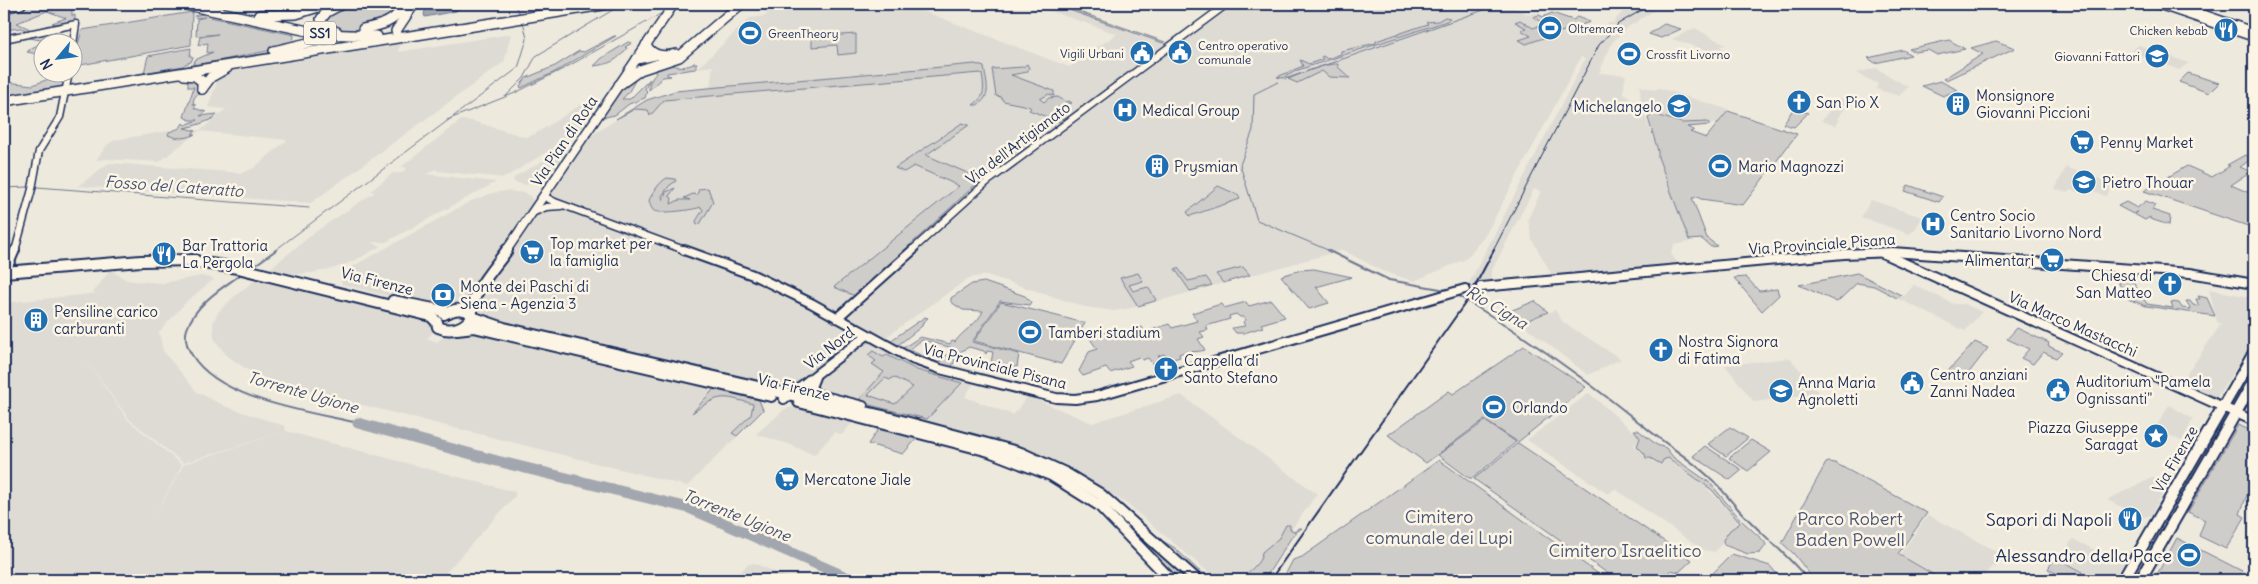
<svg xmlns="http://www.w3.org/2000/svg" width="2258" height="584" font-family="Delius,sans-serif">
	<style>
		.built { fill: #dedbd4 }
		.green { fill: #cfcdca; stroke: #757e94; fill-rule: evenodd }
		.water { fill: #a2a7af; stroke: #6c778f }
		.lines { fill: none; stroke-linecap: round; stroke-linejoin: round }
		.stream-far1 { stroke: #6c778f; stroke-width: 1 }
		.stream { stroke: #6c778f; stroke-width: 2 }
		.river { stroke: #a2a7af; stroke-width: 11 }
		.tertiary-far1-casing { stroke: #1b2f5e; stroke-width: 9 }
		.tertiary-casing { stroke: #1b2f5e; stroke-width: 12 }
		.secondary-far1-casing { stroke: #1b2f5e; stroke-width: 11 }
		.secondary-casing { stroke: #1b2f5e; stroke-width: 14 }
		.trunk-casing { stroke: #1b2f5e; stroke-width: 12 }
		.tertiary-far1 { stroke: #fcf5e5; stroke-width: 6 }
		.tertiary { stroke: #fcf5e5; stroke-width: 8 }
		.secondary-far1 { stroke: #fcf5e5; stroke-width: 8 }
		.secondary { stroke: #fcf5e5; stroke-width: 10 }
		.trunk { stroke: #fcf5e5; stroke-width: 9 }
		.rail-far1 { stroke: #1b2f5e; stroke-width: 1 }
		.rail { stroke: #1b2f5e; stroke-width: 2 }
		.labels { text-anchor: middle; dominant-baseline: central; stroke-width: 5; stroke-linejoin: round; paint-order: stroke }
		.far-poi-label { font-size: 12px; fill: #1b2f5e; stroke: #fcf5e5; text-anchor: start }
		.shield { fill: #fcf5e5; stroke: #5e6a86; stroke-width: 1 }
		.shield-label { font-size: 14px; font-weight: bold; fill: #1b2f5e }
		.poi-label { font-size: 15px; fill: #1b2f5e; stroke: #fcf5e5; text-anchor: start }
		.street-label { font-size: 15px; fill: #1b2f5e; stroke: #fcf5e5 }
		.water-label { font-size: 16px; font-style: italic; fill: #445376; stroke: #fcf5e5 }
		.near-park-label { font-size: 18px; fill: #485679; stroke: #fcf5e5 }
		.near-poi-label { font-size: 18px; fill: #1b2f5e; stroke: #fcf5e5; text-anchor: end }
	</style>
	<rect width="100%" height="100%" fill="#eee9dd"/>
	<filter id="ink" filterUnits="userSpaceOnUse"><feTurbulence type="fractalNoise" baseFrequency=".02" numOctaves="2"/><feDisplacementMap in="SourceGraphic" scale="10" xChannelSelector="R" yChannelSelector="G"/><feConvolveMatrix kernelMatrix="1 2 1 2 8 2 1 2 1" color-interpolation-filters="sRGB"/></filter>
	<g filter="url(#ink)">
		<!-- built -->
		<g class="built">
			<polygon points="772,4 905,4 1069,67 1117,34 1030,4 1055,4 1166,42 1209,12 1186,4 1214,6 1221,4 1508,4 1529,15 1534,13 1544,16 1551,13 1600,31 1610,22 1613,23 1623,11 1639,4 1673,4 1656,9 1624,30 1612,43 1599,73 1626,75 1623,92 1641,109 1640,86 1654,90 1659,88 1729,110 1718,123 1683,123 1643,110 1688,235 1689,242 1674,245 1671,254 1680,266 1554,278 1532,240 1528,219 1541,191 1534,189 1491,272 1492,277 1490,284 1483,282 1475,298 1463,295 1585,59 1581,57 1486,234 1466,259 1414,281 1382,271 1343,250 1137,307 1114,311 1085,307 987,275 969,278 876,344 921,367 974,382 965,397 1013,415 1028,396 1092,423 1181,395 1317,494 1255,580 1218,580 1127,504 1065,466 990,439 519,328 480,314 477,306 477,298 573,159 591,136 648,99 671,92 710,87 713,66 698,68 750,18 766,16 768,9"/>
			<polygon points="1695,28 1726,45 1720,46 1728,52 1717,54 1672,39"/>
			<polygon points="511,34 504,62 311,203 78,186 109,163 242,173 254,168 287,140 199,131 159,162 107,159 96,160 107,145 115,140 169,131 201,130 226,109 208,107 217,82 211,82 223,74 233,71 400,44 398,52"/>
			<polygon points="2139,45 2189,63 2179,70 2130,51"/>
			<polygon points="1876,68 1908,87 1899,96 1876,89 1878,84 1856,73"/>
			<polygon points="1839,98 1851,101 1837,119 1840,120 1836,126 1821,121"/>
			<polygon points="582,104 589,114 578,133 504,178 437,171 437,169 426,174 496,182 386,242 371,242 381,246 354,261 335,268 312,273 296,274 269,269 318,230 375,192 371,191 393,173 402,173 407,168 401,167 461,120 472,121 526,137 535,134"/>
			<polygon points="570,146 545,180 525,185 514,182 513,180 516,176"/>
			<polygon points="2066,167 2071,169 2114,184 2106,196 2082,187 2077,192 2070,190 2068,193 2055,189"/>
			<polygon points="507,191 525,193 531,197 534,204 471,296 461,304 456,307 417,304 341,284 343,276 350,268 469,202 492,193"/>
			<polygon points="1871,200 1922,217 1915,230 1909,234 1861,217"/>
			<polygon points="110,270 127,280 134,281 163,283 202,276 214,279 187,301 159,332 163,351 197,392 227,407 285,426 286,431 183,463 129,419 83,356 128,420 182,465 154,517 184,464 286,431 515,492 515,496 439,580 6,580 14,567 4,570 4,303 99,293 93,293"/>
			<polygon points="258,278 431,319 436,330 427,338 437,342 447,334 473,330 760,400 764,410 687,486 282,385 257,375 245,368 226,355 214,338 213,322 219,311 236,295"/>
			<polygon points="1914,285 1954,304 1965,304 1982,312 1965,331 1897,298 1901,295 1904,296"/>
			<polygon points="2209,289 2254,298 2254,340 2215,400 2180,384 2221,324 2217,322"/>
			<polygon points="1555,310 1563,322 1621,359 1588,375 1522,324"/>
			<polygon points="1790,358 1820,394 1754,402 1725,365"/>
			<polygon points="1589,393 1641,438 1634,445 1654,462 1663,455 1704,485 1738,521 1715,552 1703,550 1615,489 1608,494 1527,440"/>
			<polygon points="2169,405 2193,419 2182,441 2155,429"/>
			<polygon points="798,406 854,421 842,435 835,432 814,455 791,445 756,434 785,409"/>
			<polygon points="2152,477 2166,485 2151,516 2142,517 2107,500"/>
			<polygon points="1928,515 2003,555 1995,568 1992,566 1983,580 1945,580 1900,555"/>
			<polygon points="2073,539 2110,558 2124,563 2113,580 2083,580 2083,571 2060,558"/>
			<polygon points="754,563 793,580 733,580 747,565"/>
		</g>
		<!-- green -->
		<g class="green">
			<path d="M28,4h44v12l3,-1v4c-6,6 -15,7 -23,4l14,-5 -19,-7 -30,12 15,7 17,-5 3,1 -24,5 -7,-3 -17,2v-22z"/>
			<path d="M344,4h55v7c-21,11 -50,30 -73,13l-1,-7z"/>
			<polygon points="1052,4 1057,4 1165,42 1163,43"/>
			<polygon points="192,12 191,45 75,66 77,48 82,30"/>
			<polygon points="207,13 211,15 210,17 294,35 293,43 267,51 193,66 195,60 213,52 207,53 208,43 198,45 200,37 218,34 196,36 197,19 205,17 196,18 194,16"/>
			<polygon points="1552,13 1573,20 1577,17 1590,22 1526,44 1519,40 1531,36 1521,30 1526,28 1515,22 1520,20 1533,28 1544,24 1533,17 1539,15 1543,17"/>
			<polygon points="1445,17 1450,18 1447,21 1298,70 1283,78 1277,77 1303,66 1300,60 1309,64 1323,59 1321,57 1323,56 1327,59 1341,54 1341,51 1376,43 1376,41 1428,24 1426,22 1438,21"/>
			<polygon points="1664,24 1681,29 1661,38 1649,34"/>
			<polygon points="55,29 54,37 50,38 49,42 42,42 42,55 27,52 30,50 28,50 45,41 25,37"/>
			<polygon points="856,34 856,53 838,55 837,45 812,47 812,37"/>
			<polygon points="614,36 616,36 555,72 521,88 520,86 526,78 555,66 579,51 584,52"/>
			<polygon points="1949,40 1965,49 1937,55 1928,50 1915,52 1909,49"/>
			<polygon points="1996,41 2015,48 1946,80 1943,79 1983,54 1971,48"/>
			<path d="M628,42l4,1 -7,4 2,1c-10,13 -17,16 -33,18l8,-8z"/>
			<polygon points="191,48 190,56 193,57 191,62 185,64 183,66 144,73 148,56"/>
			<polygon points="1903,50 1911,55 1875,63 1868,58"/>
			<path d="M694,63h3l-2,3 3,1 -3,2 -28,4v2l4,1 -8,1 -14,13v-6l8,-14 -15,4 -5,3 -9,16 -6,6h8l20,-20 -5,10 2,2 -2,7 -16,6 -14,11 -10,2 -3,-2c12,-12 18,-27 31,-38 8,-7 26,-10 36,-13 6,3 20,4 25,-1z"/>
			<path d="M975,64l9,3c2,16 9,29 -7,38h-4c13,-9 11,-16 9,-31l-2,-1 -316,27 -14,16 -2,-6 -13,-1 -19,10 31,-19 28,-9z"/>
			<polygon points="1027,64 1029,68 1027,72 1011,75 1054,91 1054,96 1049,94 1040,99 1044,102 1049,98 1058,97 1066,102 1069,101 1072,103 1065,104 1066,106 1056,109 1061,114 1059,116 1061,119 1067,117 1060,122 1029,110 1031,108 1028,106 1003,101 1001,97 996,96 992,69 1023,67"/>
			<path d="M1333,64h5v3l12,11 -21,-1 -7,-6 -25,12 -9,-4c13,-5 30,-13 45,-15z"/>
			<polygon points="64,73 61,82 65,83 60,88 4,99 4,83 6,82 33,85"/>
			<polygon points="2188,73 2219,83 2209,93 2179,82"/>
			<path d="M179,76l16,3 4,13 -5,6 -1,6 3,1 -2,3 12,4 -6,4 17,-2 -3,4c-10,5 -19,8 -30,10l12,3 -4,3h3c-9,6 -20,4 -27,1l1,-3 11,-4 3,-5 2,2 13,-5h-8l-6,-3 10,-30h-6v-6l-4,-4 -87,12 -5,5v-4l-19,4 -6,-1z"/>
			<polygon points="1940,81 1958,90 1943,96 1922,86"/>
			<polygon points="1794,108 1808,113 1794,127 1783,124"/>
			<polygon points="1728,111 1797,134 1743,205 1701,199 1695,196 1695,198 1692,198 1707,238 1717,246 1711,247 1702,239 1689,240 1658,157 1658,151 1648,118 1653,114 1682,123 1708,122 1710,125 1687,127 1694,130 1690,132 1706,138"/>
			<polygon points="962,123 969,125 926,155 972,175 977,172 985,180 974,186 855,296 834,287 959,186 914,166 904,172 895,168"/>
			<polygon points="2245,155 2254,159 2254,162 2250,160 2240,167 2251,172 2231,185 2254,195 2254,228 2144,191 2187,166 2212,177 2230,166 2227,165"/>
			<path d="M667,178l8,1 1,2 -7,5 -7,10 1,4 3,-8 9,-4 -6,8 3,2 -1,6 8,-4h11l-6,-2 9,-4 4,1 2,-6 9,-1 5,14 -13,22 -3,1 -1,-4 7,-11 -2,-3c-7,3 -41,7 -47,4 -3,-2 -4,-7 -5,-11 4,-7 10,-18 18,-22z"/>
			<polygon points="1908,185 1943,197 1939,202 1905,191"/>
			<polygon points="1218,186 1238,195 1240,199 1190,216 1187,212"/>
			<polygon points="2146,201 2155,205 2152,210 2170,216 2169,225 2150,219 2150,217 2145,220 2134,214 2138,211 2133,214 2118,206 2126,202 2137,208"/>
			<polygon points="1243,267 1250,275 1223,283 1216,274"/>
			<polygon points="1178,268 1188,281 1206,277 1212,285 1190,291 1175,269"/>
			<polygon points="1314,269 1352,277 1316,287 1329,303 1309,309 1281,276 1301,270"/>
			<polygon points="1138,273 1143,281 1129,285 1133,291 1148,287 1156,300 1155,301 1138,306 1120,278"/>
			<polygon points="1857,273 1901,295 1897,298 1874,286 1857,283 1837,302 1799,285"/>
			<polygon points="1746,277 1759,291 1777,289 1779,295 1762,311 1734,278"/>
			<polygon points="2116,277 2133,281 2147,304 2173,308 2171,302 2179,303 2182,308 2191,309 2186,301 2190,301 2193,305 2199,306 2196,299 2200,299 2198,296 2207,298 2215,316 2146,306 2128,299 2118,282 2112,279 2118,280"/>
			<path d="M984,282l41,14 6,6 -2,3 -29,-4 -28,41 47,12 -2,13 -20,1 -6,-5 2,-11 -6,-1 -1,3 -2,-3 -15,-4 -11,6 -7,16 -30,-9 -21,-10 20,-13 30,7 2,-3 3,1c8,-12 23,-18 28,-31l-20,-1 -12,-8v-4l21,-14zM922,340l31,8 1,4 -10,4 -5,7 -27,-12 -1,-3z"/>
			<path d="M1271,300l14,17 -24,7 2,3 -19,6h-8l-4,-5 13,-2 -2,-4 3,-2 -2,-3h-4l-4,-3 -7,2 1,3 -24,7 2,4 -8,2 4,5 -6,2 7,11c-9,3 -18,0 -26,4l1,3 -10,3 -6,-6 -6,2 6,8 -9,3 -7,-9 -6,2 -3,-3 -11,4 4,5 -22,7 -4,-5 -23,8 -4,-5 10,-19 8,-3 -8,-12 23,-7 3,5 27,-8 3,5 24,-8 3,4 25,-7 -5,-8 29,-9 3,4 22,-6 3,4z"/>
			<polygon points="1535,301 1548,312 1518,324 1505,313"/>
			<polygon points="1001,302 1085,323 1061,364 974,341"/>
			<polygon points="925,317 928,318 923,322 922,326 897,346 890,344 890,341"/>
			<polygon points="2017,328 2049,343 2048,346 2062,352 2056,358 2043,352 2033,364 2021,358 2029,349 2007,339"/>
			<polygon points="1975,342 1988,348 1964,379 1948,371"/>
			<polygon points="1524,346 1586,387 1518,442 1484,420 1426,463 1388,435 1449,391 1453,394"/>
			<path d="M873,351l10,6 4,-2 30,15 45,13 -35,36 -70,-17 27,-30 -12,-8 4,-3 -8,-6zM893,377l20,10 -18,17 -27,-9 17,-17 5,2z"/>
			<path d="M714,389l45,11 4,10 -26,26 -5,-3 19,-18 2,-11c-32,-9 -33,-10 -61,9z"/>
			<polygon points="1485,421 1516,442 1473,478 1469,478 1438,455"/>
			<polygon points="2221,422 2225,423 2135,580 2128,580"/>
			<polygon points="2238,425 2254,432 2254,476 2240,514 2245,517 2226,549 2199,536 2205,520 2188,512"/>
			<polygon points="1730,427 1748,438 1726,456 1708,444"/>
			<polygon points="879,428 918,437 903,454 868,444"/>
			<polygon points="1634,430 1638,430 1657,445 1666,448 1674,458 1710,483 1741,520 1764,541 1766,545 1760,553 1748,554 1724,545 1723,540 1730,530 1740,523 1712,490 1668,458 1663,460 1661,464 1650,458 1646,458 1645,454 1637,446 1640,438"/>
			<polygon points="1751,440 1771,452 1748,471 1729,458"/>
			<polygon points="1518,443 1692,560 1679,572 1671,570 1660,580 1617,580 1474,479"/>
			<polygon points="1705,446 1742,470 1730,480 1693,456"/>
			<polygon points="1439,460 1607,580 1280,580 1285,575 1293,560 1302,557"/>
			<polygon points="1829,462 1835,463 1927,513 1898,554 1943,580 1814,580 1794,554 1782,543 1826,463"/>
			<path d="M1286,525h4v4l5,3 3,-4h4l-9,7 -29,45h-22c6,-10 19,-15 20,-28l17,-14z"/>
			<polygon points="1130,530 1133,533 1190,580 1183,580 1156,558"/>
			<polygon points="2177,538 2242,571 2238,580 2154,580"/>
			<polygon points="1159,539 1175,548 1198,570 1216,580 1203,580 1194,569 1179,559"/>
			<polygon points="1732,554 1770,566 1782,580 1706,580"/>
			<polygon points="2055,557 2083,572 2078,580 2069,580 2048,569"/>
		</g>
		<!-- water -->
		<polygon class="water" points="427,4 464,4 456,11 425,17 424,14"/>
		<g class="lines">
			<!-- stream-far1 -->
			<g class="stream-far1">
				<polyline points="514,4 520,15"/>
				<polyline points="1285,79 1501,4"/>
				<polyline points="1278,82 1254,94 1253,130 1240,165 1257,220 1330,251"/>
				<polyline points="506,96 524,78 536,56 616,8"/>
				<polyline points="447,120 515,93 565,68 666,11"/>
				<polyline points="37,187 309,208"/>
				<polyline points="4,188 28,187"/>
				<polyline points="274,251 518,68 527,39 523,21"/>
			</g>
			<!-- stream -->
			<g class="stream">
				<polyline points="1327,250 1389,280 1446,290"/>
				<polyline points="251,268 276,250"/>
				<path d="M243,273c-21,15 -48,31 -56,56 -3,9 0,18 5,26 27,45 118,57 166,68"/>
				<path d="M1455,294c67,39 129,84 190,133 20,17 44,31 63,49 12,10 20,22 31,34 22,24 48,44 69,70"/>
			</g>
			<!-- river -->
			<polyline class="river" points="358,423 497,461 689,508 853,580"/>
			<defs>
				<g id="tertiary-far1">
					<polyline points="2154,4 2254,38"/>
					<polyline points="4,39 76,24 72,51"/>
					<polyline points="66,88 69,72"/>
					<polyline points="545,194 547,198 555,202 687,251"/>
					<polyline points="532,213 546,207 561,206"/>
					<polyline points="15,251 32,189 39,151 60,117 65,92"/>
					<polyline points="911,251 987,182 1227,4"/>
				</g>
				<g id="tertiary">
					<polyline points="684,250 753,275 811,303 912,359 940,369 1056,398 1075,399 1097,396 1465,289"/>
					<polyline points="1882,253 2254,421"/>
					<polyline points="6,271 15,250"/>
					<polyline points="1481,287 1844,254 1892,252 2190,273 2254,284"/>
					<polyline points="837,318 913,250"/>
					<polyline points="815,377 811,387 816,394 863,406"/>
					<polyline points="784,399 866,336"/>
				</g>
				<g id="secondary-far1">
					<polyline points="2173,4 2254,32"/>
					<polyline points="506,251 674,4"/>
				</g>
				<g id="secondary">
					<path d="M189,261l49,7 193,48 6,6 1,5c13,6 26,1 34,-10 -3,-24 22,-48 35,-67"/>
					<polyline points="4,272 141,261 195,260"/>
					<polyline points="393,301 449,312"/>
					<path d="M444,314c10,-5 19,-7 28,0"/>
					<polyline points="472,317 504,328 883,416 1021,453 1065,473 1100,494 1197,580"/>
					<polyline points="457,329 474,327 771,396"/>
					<polyline points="799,402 989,451 1051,475 1099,505 1171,580"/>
					<polyline points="2123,580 2254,353"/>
					<polyline points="2140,580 2254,381"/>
				</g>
				<g id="trunk">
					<polyline points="182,4 322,34 377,36"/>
					<polyline points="4,8 21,4"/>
					<polyline points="259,15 296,14 328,4"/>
					<path d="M363,29c15,-3 36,-7 39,-25"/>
					<polyline points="455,29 609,4"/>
					<polyline points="396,31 414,4"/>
					<polyline points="337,32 323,26 321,19 327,12 342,4"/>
					<path d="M646,45c7,12 18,12 30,9"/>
					<polyline points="274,51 329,38"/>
					<polyline points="637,59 655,55"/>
					<polyline points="184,75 195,76 202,81 202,89"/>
					<polyline points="619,85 640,70 679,57 741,4"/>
					<polyline points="202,89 211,77 227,68"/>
					<polyline points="4,101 460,28"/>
				</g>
			</defs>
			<!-- tertiary-far1 casing -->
			<use href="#tertiary-far1" class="tertiary-far1-casing"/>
			<!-- tertiary casing -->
			<use href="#tertiary" class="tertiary-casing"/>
			<!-- secondary-far1 casing -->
			<use href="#secondary-far1" class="secondary-far1-casing"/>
			<!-- secondary casing -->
			<use href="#secondary" class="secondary-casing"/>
			<!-- trunk casing -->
			<use href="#trunk" class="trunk-casing"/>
			<!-- tertiary-far1 -->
			<use href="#tertiary-far1" class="tertiary-far1"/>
			<!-- tertiary -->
			<use href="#tertiary" class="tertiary"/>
			<!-- secondary-far1 -->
			<use href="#secondary-far1" class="secondary-far1"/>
			<!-- secondary -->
			<use href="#secondary" class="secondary"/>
			<!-- trunk -->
			<use href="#trunk" class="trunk"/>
			<!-- rail-far1 -->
			<polyline class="rail-far1" points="1493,251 1599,45 1618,24 1652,4"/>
			<!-- rail -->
			<polyline class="rail" points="1270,580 1468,299 1494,250"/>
		</g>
	</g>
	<!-- icons -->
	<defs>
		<symbol id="stadium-disc" viewBox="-11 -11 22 22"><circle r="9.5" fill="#1f6fb2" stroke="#fcf5e5"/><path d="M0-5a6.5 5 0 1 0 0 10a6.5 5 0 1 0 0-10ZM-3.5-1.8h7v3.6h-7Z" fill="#fff"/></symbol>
		<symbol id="restaurant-disc" viewBox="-11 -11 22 22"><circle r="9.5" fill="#1f6fb2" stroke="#fcf5e5"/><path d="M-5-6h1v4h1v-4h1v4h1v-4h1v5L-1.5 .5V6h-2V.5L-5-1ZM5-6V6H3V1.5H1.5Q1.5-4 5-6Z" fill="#fff"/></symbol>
		<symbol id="civic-disc" viewBox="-11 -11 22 22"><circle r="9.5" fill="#1f6fb2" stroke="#fcf5e5"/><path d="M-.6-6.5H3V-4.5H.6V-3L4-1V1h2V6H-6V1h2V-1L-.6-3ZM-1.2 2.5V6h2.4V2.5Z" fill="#fff"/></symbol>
		<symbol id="school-disc" viewBox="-11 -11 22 22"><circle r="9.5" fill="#1f6fb2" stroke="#fcf5e5"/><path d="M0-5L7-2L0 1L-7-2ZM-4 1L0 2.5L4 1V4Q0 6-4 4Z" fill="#fff"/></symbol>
		<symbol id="church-disc" viewBox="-11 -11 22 22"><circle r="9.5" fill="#1f6fb2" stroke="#fcf5e5"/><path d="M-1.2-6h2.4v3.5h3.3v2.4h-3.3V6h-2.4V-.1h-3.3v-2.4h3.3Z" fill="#fff"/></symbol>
		<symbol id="building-disc" viewBox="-11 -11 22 22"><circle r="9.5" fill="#1f6fb2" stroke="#fcf5e5"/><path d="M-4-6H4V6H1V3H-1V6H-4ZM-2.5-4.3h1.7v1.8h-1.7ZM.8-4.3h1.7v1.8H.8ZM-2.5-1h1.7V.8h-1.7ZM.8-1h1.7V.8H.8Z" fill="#fff"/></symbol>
		<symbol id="hospital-disc" viewBox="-11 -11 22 22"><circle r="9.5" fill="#1f6fb2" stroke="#fcf5e5"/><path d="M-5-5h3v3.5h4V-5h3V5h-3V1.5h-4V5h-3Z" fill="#fff"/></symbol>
		<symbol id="supermarket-disc" viewBox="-11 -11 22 22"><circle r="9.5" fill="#1f6fb2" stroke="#fcf5e5"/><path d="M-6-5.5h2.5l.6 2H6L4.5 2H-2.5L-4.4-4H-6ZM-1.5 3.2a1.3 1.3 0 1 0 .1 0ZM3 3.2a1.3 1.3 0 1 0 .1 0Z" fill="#fff"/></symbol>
		<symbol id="bank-disc" viewBox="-11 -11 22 22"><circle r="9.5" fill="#1f6fb2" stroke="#fcf5e5"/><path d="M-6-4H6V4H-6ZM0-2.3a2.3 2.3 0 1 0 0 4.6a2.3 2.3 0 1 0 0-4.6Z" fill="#fff"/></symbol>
		<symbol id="sight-disc" viewBox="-11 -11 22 22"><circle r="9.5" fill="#1f6fb2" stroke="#fcf5e5"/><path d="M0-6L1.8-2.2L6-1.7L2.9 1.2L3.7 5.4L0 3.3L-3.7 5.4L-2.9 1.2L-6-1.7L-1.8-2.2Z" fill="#fff"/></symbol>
	</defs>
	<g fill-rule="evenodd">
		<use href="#stadium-disc" x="1536" y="14" width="28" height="28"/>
		<use href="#restaurant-disc" x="2212" y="16" width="28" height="28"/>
		<use href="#stadium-disc" x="736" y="19" width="28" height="28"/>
		<use href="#civic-disc" x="1166" y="38" width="28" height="28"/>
		<use href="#civic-disc" x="1128" y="39" width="28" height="28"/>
		<use href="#stadium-disc" x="1615" y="40" width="28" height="28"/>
		<use href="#school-disc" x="2143" y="42" width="28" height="28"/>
		<use href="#church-disc" x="1785" y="88" width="28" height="28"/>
		<use href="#building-disc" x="1944" y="90" width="28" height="28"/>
		<use href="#school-disc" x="1665" y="92" width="28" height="28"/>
		<use href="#hospital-disc" x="1111" y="96" width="28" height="28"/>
		<use href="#supermarket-disc" x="2068" y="128" width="28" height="28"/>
		<use href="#building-disc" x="1143" y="152" width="28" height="28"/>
		<use href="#stadium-disc" x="1706" y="152" width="28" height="28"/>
		<use href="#school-disc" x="2070" y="168" width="28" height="28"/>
		<use href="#hospital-disc" x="1919" y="210" width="28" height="28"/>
		<use href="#supermarket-disc" x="518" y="238" width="28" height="28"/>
		<use href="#restaurant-disc" x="150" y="240" width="28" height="28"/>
		<use href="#supermarket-disc" x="2038" y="246" width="28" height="28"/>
		<use href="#church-disc" x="2156" y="270" width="28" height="28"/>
		<use href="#bank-disc" x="429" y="281" width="28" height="28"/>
		<use href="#building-disc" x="22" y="306" width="28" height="28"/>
		<use href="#stadium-disc" x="1016" y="318" width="28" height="28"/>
		<use href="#church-disc" x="1647" y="336" width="28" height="28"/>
		<use href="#church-disc" x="1152" y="355" width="28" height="28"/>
		<use href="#civic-disc" x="1898" y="369" width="28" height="28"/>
		<use href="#civic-disc" x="2044" y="376" width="28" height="28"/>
		<use href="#school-disc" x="1767" y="377" width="28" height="28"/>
		<use href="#stadium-disc" x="1480" y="393" width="28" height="28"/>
		<use href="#sight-disc" x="2142" y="422" width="28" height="28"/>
		<use href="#supermarket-disc" x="773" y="465" width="28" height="28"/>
		<use href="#restaurant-disc" x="2116" y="505" width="28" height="28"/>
		<use href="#stadium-disc" x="2175" y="541" width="28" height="28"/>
	</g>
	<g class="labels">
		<!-- far-poi labels -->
		<g class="far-poi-label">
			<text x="1568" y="28">Oltremare</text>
			<text x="2208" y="30" text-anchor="end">Chicken kebab</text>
			<text x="768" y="33">GreenTheory</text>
			<text x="1198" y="45">Centro operativo<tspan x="1198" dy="14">comunale</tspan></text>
			<text x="1124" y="53" text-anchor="end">Vigili Urbani</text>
			<text x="1646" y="54">Crossfit Livorno</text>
			<text x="2140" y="56" text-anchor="end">Giovanni Fattori</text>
		</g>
		<!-- shield labels -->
		<rect class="shield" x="304" y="21.5" width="32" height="23" rx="4"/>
		<g class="shield-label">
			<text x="320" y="33">SS1</text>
		</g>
		<!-- poi labels -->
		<g class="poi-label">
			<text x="1976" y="95">Monsignore<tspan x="1976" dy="17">Giovanni Piccioni</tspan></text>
			<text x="1816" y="102">San Pio X</text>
			<text x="1662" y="106" text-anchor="end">Michelangelo</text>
			<text x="1142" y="110">Medical Group</text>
			<text x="2100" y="142">Penny Market</text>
			<text x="1174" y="166">Prysmian</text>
			<text x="1738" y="166">Mario Magnozzi</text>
			<text x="2102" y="182">Pietro Thouar</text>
			<text x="1950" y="215">Centro Socio<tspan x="1950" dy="17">Sanitario Livorno Nord</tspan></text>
			<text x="550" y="243">Top market per<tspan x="550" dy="17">la famiglia</tspan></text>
			<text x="182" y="245">Bar Trattoria<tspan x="182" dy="17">La Pergola</tspan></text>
			<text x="2034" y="260" text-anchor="end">Alimentari</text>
			<text x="2152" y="275" text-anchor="end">Chiesa di<tspan x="2152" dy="17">San Matteo</tspan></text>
			<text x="460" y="286">Monte dei Paschi di<tspan x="460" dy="17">Siena - Agenzia 3</tspan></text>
			<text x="54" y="311">Pensiline carico<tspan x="54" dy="17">carburanti</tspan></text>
			<text x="1048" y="332">Tamberi stadium</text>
			<text x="1678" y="341">Nostra Signora<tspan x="1678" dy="17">di Fatima</tspan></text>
			<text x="1184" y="360">Cappella di<tspan x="1184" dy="17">Santo Stefano</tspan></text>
			<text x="1930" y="374">Centro anziani<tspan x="1930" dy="17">Zanni Nadea</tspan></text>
			<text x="2076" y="381">Auditorium "Pamela<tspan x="2076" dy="17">Ognissanti"</tspan></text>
			<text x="1798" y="382">Anna Maria<tspan x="1798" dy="17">Agnoletti</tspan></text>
			<text x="1512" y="407">Orlando</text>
			<text x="2138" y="427" text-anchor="end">Piazza Giuseppe<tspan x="2138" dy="17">Saragat</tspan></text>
			<text x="804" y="479">Mercatone Jiale</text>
		</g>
		<!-- street labels -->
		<g class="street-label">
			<text transform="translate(564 141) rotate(-56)">Via Pian di Rota</text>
			<text transform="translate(1018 143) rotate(-37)">Via dell'Artigianato</text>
			<text transform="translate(1822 244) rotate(-4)">Via Provinciale Pisana</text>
			<text transform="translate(377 281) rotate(14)">Via Firenze</text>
			<text transform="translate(2073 324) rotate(24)">Via Marco Mastacchi</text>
			<text transform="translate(829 348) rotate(-38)">Via Nord</text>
			<text transform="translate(995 366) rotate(14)">Via Provinciale Pisana</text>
			<text transform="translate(794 387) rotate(13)">Via Firenze</text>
			<text transform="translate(2175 459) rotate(-60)">Via Firenze</text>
		</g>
		<!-- water labels -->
		<g class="water-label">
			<text transform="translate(174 186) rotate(4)">Fosso del Cateratto</text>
			<text transform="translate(1497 307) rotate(31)">Rio Cigna</text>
			<text transform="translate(303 392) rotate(16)">Torrente Ugione</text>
			<text transform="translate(737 515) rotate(22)">Torrente Ugione</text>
		</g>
		<!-- near-park labels -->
		<g class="near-park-label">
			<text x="1439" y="516">Cimitero<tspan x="1439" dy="21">comunale dei Lupi</tspan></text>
			<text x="1850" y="518">Parco Robert<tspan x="1850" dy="21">Baden Powell</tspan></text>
			<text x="1625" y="550">Cimitero Israelitico</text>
		</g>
		<!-- near-poi labels -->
		<g class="near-poi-label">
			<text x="2112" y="519">Sapori di Napoli</text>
			<text x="2172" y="555">Alessandro della Pace</text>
		</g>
	</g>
	<!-- margin -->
	<rect width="2258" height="584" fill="none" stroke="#fcf5e5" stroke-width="20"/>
	<rect x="10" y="10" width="2238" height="564" fill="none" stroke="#1b2f5e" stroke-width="2" filter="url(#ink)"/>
	<!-- north arrow -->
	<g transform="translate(58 58) rotate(241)"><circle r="24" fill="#fcf5e5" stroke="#a2a6af"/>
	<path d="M0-4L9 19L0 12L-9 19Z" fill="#1f6fb2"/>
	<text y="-8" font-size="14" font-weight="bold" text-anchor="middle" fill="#1b2f5e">N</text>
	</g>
</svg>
